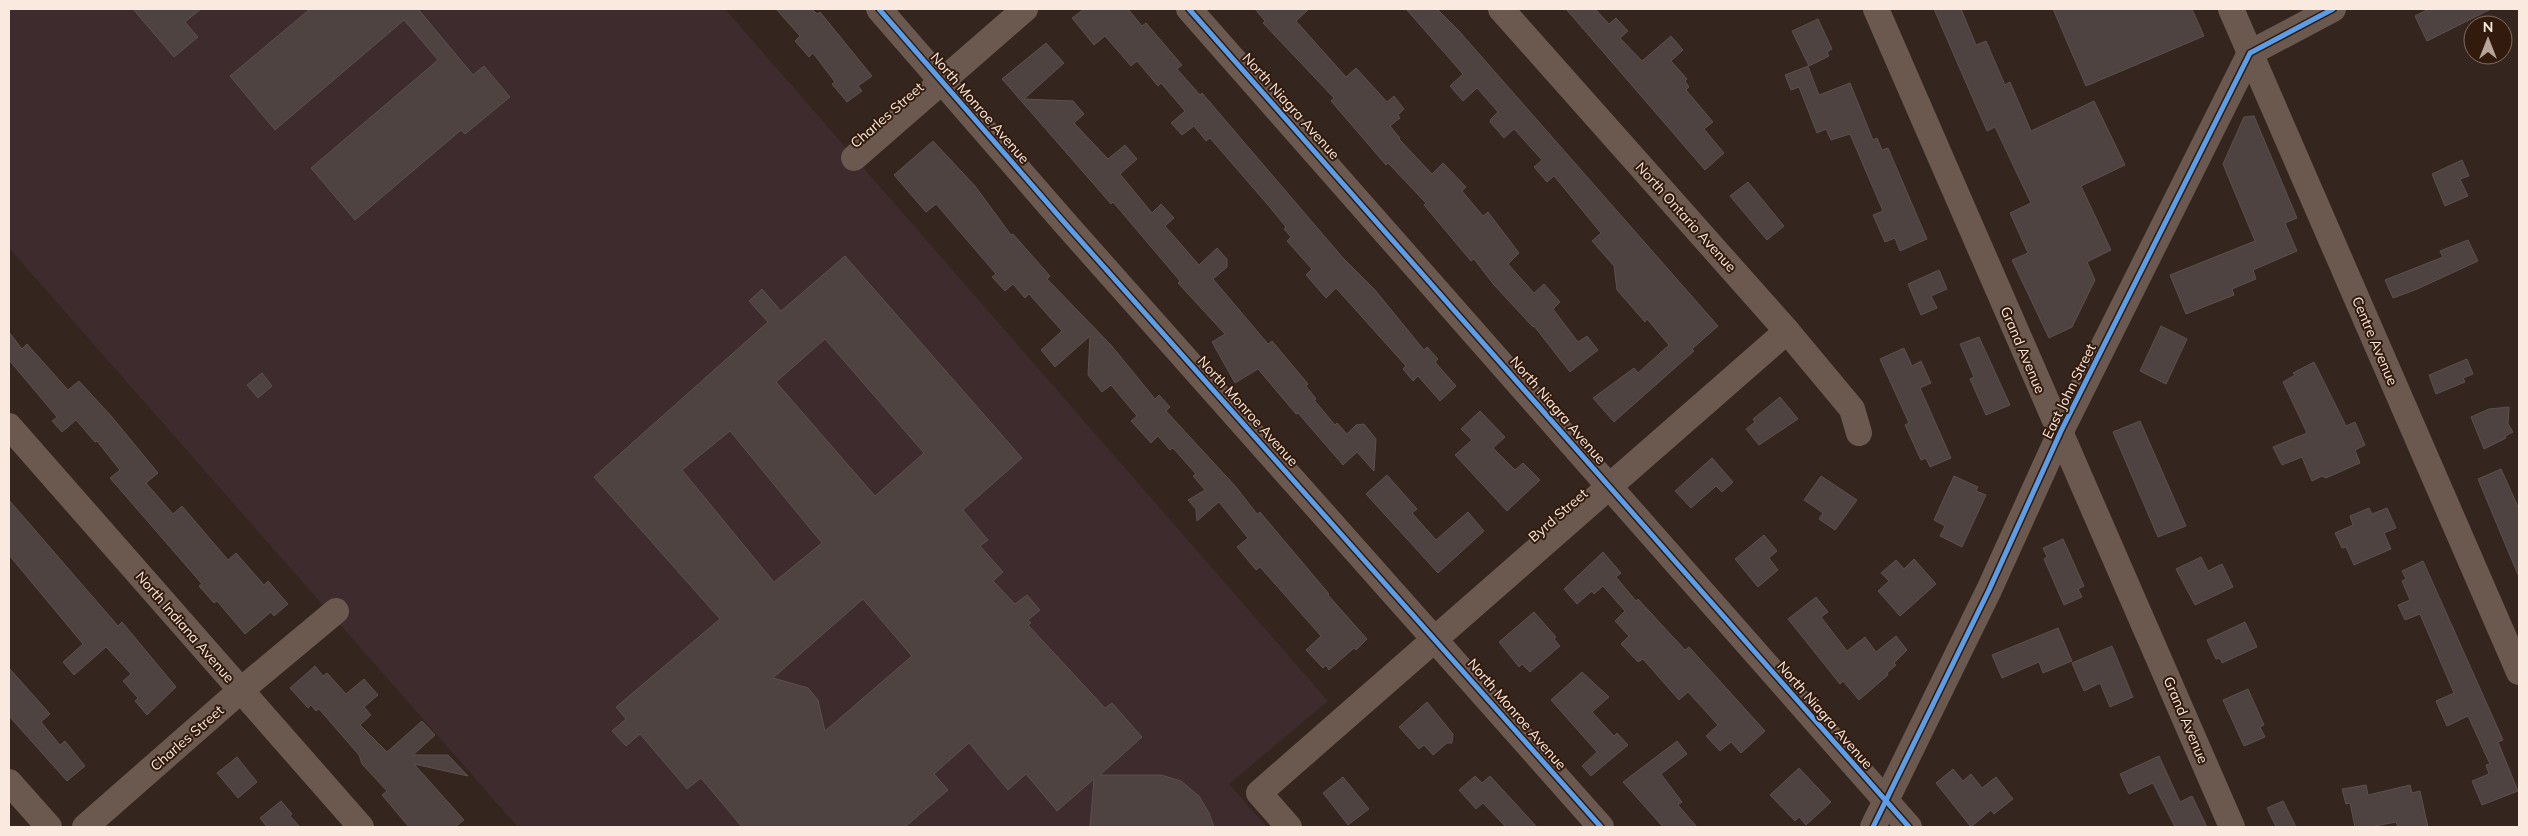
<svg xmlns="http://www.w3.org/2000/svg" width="2528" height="836" font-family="Mulish,sans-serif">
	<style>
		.education { fill: #3e2b2d }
		.building { fill: #4f4342; stroke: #5c4f4e; fill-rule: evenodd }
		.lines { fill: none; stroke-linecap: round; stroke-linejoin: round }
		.minor { stroke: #6b5950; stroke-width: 26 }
		.cycleway-casing { stroke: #321a0c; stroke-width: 8 }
		.cycleway { stroke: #5a9eea; stroke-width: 5 }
		.labels { text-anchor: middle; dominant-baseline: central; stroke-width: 4; stroke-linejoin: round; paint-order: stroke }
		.street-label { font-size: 14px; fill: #fae9df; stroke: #321a0c }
	</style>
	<rect width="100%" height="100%" fill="#34261e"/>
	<!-- education -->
	<polygon class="education" points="9,9 725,9 1328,701 1229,784 1267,827 518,827 9,248"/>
	<!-- building -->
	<g class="building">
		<polygon points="133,9 201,9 185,22 198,37 174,57"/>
		<polygon points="310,9 418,9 473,75 484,66 510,97 465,134 461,130 355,220 311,168 438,60 404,20 275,130 230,76"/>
		<polygon points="776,9 812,9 817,14 820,12 872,76 858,86 862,91 847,102 832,84 835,82 813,53 809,57 795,41 800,36"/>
		<polygon points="1084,9 1128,9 1142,26 1146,23 1182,65 1177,69 1200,95 1202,93 1343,258 1375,290 1424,350 1427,347 1438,359 1435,362 1456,386 1440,401 1418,376 1413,381 1403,369 1406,366 1336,288 1326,298 1306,275 1312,269 1287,241 1291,237 1284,229 1286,227 1268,205 1210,138 1206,141 1194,126 1182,135 1171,123 1185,111 1161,83 1158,86 1137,61 1131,66 1105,36 1094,45 1072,18"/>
		<polygon points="1255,9 1309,9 1296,21 1346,77 1356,68 1387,102 1394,96 1404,109 1398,115 1400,118 1390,126 1400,138 1399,139 1432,174 1443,163 1466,187 1462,191 1483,216 1488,212 1519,253 1508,264 1534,293 1544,284 1560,302 1553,309 1578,342 1587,336 1598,350 1570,372 1534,326 1533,327 1494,285 1474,259 1471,261 1424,205 1426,203 1388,163 1386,165 1331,101 1334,98 1263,23 1265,21"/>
		<polygon points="1406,9 1437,9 1459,31 1718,326 1692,349 1694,351 1614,422 1593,398 1634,368 1638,373 1669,345 1647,319 1645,322 1617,290 1614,266 1592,241 1601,233 1554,176 1547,182 1534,167 1542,160 1514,129 1504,138 1490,122 1491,119 1498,112 1477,88 1463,101 1450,86 1463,74"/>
		<polygon points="1566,9 1595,9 1609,24 1616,18 1628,31 1620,38 1642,61 1671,36 1683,50 1671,61 1687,79 1685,81 1689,87 1686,90 1713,122 1704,129 1724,153 1705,170"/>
		<polygon points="1934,9 1961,9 1976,45 1986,41 2005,85 2010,82 2031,131 2094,101 2125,165 2081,186 2111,250 2087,262 2095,280 2072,327 2049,338 2012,260 2028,253 2010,213 2031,203 1995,127 1987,131"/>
		<polygon points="2053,9 2192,9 2204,36 2086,86"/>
		<polygon points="2429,9 2491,9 2427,41 2415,16"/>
		<polygon points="1818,19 1832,49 1827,52 1829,56 1809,66 1792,31"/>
		<polygon points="1046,43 1064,63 1024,99 1073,101 1084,114 1074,123 1108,159 1125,145 1137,159 1120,174 1152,213 1161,204 1174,218 1165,226 1199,265 1217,248 1227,259 1227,267 1213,279 1268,344 1272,341 1308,384 1306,386 1316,399 1314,400 1335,425 1337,423 1347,434 1356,425 1364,424 1376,439 1374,471 1357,452 1343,465 1298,413 1296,414 1258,369 1235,383 1212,342 1225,334 1178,283 1180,281 1113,202 1111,204 1002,79"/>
		<polygon points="1808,66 1819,95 1850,83 1873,140 1877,138 1882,150 1888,148 1927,239 1900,251 1895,238 1885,242 1873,215 1883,211 1850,134 1831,140 1826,129 1817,133 1799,87 1791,90 1785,75"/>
		<polygon points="2254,116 2297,218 2285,223 2297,251 2253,270 2256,279 2232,289 2234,295 2186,314 2170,275 2255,241 2223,164 2244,117"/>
		<polygon points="933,141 975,186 1011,235 1013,234 1050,276 1047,279 1111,345 1155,399 1159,395 1170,407 1166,411 1236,487 1257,514 1260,512 1329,594 1328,595 1367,639 1356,650 1354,648 1329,670 1326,665 1323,668 1306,650 1321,636 1260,567 1256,570 1237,547 1248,538 1219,502 1197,521 1196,509 1188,500 1205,490 1193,476 1196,474 1173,448 1170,450 1158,436 1151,443 1131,421 1137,416 1111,385 1102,392 1088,375 1090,336 1055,367 1041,350 1062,331 1029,294 1025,298 1013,284 1005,291 992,277 996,274 936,204 926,212 894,175"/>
		<polygon points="2462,160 2469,176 2460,179 2468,196 2445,206 2432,174"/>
		<polygon points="1748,182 1784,226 1767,240 1730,196"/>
		<polygon points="2468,240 2478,261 2415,290 2393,298 2385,280 2443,257 2440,251"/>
		<path d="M845,256l177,202 -59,52 25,30 -8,6 23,26 -10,9 22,23 12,-9 13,15 -12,10 3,3 -3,2 77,83 7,-5 30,34 -42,38h61l20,6 18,15 10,17 5,14h-124l4,-48 -37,32 -31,-37 -18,16 -39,-47 -35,31 14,16 -43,37h-163l-41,-49 -14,11 -47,-55 -14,12 -14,-15 14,-12 -10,-12 104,-88 -126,-142 174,-155 -19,-21 13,-12 19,22zM825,339l99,114 -49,43 -99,-114zM730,431l92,112 -48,39 -92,-112zM863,599l49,57 -87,75 -7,-31 -10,-12 -35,-10z"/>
		<polygon points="1939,270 1947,289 1931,296 1937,308 1921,315 1908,284"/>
		<polygon points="2161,326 2187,339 2166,384 2140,371"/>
		<polygon points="9,332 22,349 27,344 68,390 79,381 112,417 158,473 146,483 173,514 182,506 228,560 236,553 264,585 268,581 288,604 274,616 271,612 245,634 217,601 214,603 199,586 202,584 110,478 120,470 97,441 95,442 76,420 62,432 52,421 57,417 9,360"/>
		<polygon points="1979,337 2010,405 1986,415 1970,379 1974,377 1960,344"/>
		<polygon points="1904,348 1912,366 1921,361 1931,383 1920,388 1951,458 1930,467 1926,458 1921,460 1905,425 1909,423 1880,359"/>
		<polygon points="2467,359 2473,374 2463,378 2465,382 2436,394 2429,375"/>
		<polygon points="2314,362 2346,426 2355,422 2365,445 2355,450 2360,463 2326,478 2322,476 2312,481 2302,457 2282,465 2273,447 2307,433 2283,382 2295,375 2293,373"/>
		<polygon points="262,373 272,386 258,398 247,385"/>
		<polygon points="1780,397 1798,419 1759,445 1746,429 1755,422 1753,419"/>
		<polygon points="2509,407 2508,424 2513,432 2505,436 2506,438 2484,449 2471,417 2489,409"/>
		<polygon points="1480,411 1505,437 1493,448 1515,470 1523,463 1540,480 1507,511 1455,455 1472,440 1461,429"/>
		<polygon points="2140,421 2186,526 2158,537 2113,432"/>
		<polygon points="1712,458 1733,482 1722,492 1716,486 1691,508 1675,491"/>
		<polygon points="2501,469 2519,509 2519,577 2478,479"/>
		<polygon points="1387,475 1417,509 1412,513 1436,540 1468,512 1484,531 1438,573 1366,494"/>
		<polygon points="1821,476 1857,500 1835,530 1819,519 1823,513 1804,500"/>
		<polygon points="1954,476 1978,487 1976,491 1986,495 1962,547 1940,536 1945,526 1934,520"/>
		<polygon points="9,500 118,626 122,622 176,687 147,715 135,701 138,698 123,681 131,674 106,647 74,675 63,662 83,644 9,555"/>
		<polygon points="2369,508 2372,514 2387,508 2396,528 2384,533 2391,549 2354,565 2346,547 2342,548 2335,533 2353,525 2350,516"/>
		<polygon points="1764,535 1777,551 1769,558 1778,570 1758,587 1735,559"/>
		<polygon points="2063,539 2084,586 2078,589 2082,597 2064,605 2044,559 2047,557 2043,548"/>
		<polygon points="1603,552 1621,573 1616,577 1636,601 1638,599 1685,650 1689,647 1765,731 1741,753 1731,742 1720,751 1706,736 1718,725 1688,692 1679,700 1643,659 1638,662 1621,644 1629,636 1615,621 1625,611 1603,586 1594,594 1592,591 1577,604 1564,589"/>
		<polygon points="2201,557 2208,571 2222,564 2233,587 2195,605 2176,569"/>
		<polygon points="1914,559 1936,584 1900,616 1878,591 1889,581 1881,573 1896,560 1904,569"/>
		<polygon points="2423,561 2503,740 2498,742 2518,791 2482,805 2472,781 2489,774 2486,765 2490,764 2468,716 2447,726 2436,701 2454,693 2420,614 2405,620 2398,605 2410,600 2402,581 2406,579 2402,571"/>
		<polygon points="1816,597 1828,612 1821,617 1847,651 1865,637 1876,652 1896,636 1907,650 1894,663 1896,665 1887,673 1888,675 1859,700 1843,681 1840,684 1788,619"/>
		<polygon points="1534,612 1556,637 1554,639 1560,646 1530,672 1522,664 1519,667 1499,642"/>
		<polygon points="2245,622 2257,647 2222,663 2220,658 2216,659 2207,640"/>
		<polygon points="2058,628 2072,661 2043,673 2039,662 2002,678 1992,655"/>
		<polygon points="2112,646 2133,697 2110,707 2100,683 2084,691 2072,663"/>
		<polygon points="315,666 323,676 327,673 346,694 364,679 378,695 364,707 371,715 360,725 387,752 422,721 435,735 413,755 448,755 468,776 414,764 464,820 455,827 409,827 382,795 387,791 362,764 359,755 319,709 316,711 311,705 308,708 290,688"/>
		<polygon points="9,668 50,714 41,722 60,745 65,741 85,766 67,781 9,716"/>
		<polygon points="1582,672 1609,697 1592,712 1614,736 1617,733 1628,745 1591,776 1582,766 1597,752 1551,700"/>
		<polygon points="2248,689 2264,725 2260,727 2265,737 2244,746 2223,700"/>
		<polygon points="1427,702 1453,734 1452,743 1447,743 1433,755 1424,745 1419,749 1399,727"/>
		<polygon points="1677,741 1687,754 1661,774 1682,802 1678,805 1697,827 1663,827 1623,782"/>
		<polygon points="2159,756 2180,802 2192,796 2207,827 2175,827 2153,783 2129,794 2120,774"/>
		<polygon points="237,757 257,782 238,798 217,773"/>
		<polygon points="1799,768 1831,802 1806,825 1799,817 1795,821 1770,795"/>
		<polygon points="1953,769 1963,781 1971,774 1982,788 1996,777 2013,799 1994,814 1991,810 1971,827 1936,783"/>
		<polygon points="1475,776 1482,783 1490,776 1537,827 1506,827 1483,803 1476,809 1459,790"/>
		<polygon points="1343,777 1369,809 1348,825 1323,793"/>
		<polygon points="2366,785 2368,795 2410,785 2412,793 2420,791 2428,827 2398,827 2396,822 2370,827 2355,827 2350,803 2346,804 2342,789"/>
		<polygon points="281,801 292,814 290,816 300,827 267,827 260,818"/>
		<polygon points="2283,801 2296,827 2276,827 2267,808"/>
	</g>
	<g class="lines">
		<!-- minor -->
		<g class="minor">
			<polyline points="879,9 1064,222 1601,827"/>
			<polyline points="1189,9 1909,827"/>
			<polyline points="1501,9 1787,331 1852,409 1859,433"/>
			<polyline points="1876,9 2232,827"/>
			<polyline points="2231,9 2519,672"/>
			<polyline points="854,158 1025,9"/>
			<polyline points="9,426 361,827"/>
			<polyline points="9,782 49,827"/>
			<polyline points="85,827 240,691 336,611"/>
			<polyline points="1289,827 1259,793 1787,331"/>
			<polyline points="1873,827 1989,590 2061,431 2250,53 2333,9"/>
		</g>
		<defs>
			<g id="cycleway">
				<polyline points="879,9 1064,222 1601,827"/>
				<polyline points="1189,9 1909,827"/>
				<polyline points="1873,827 1989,590 2061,431 2250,53 2333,9"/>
			</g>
		</defs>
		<!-- cycleway casing -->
		<use href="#cycleway" class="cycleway-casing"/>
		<!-- cycleway -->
		<use href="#cycleway" class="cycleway"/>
	</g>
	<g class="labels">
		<!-- street labels -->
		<g class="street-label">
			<text transform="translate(1291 106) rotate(48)">North Niagra Avenue</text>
			<text transform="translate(980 108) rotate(49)">North Monroe Avenue</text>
			<text transform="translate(887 115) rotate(-41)">Charles Street</text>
			<text transform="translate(1686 217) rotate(48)">North Ontario Avenue</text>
			<text transform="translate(2375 341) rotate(67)">Centre Avenue</text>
			<text transform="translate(2023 350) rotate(67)">Grand Avenue</text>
			<text transform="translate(2069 391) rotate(-64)">East John Street</text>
			<text transform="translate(1558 410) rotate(49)">North Niagra Avenue</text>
			<text transform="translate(1248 411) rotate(48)">North Monroe Avenue</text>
			<text transform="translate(1558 515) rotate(-41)">Byrd Street</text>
			<text transform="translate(185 627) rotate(49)">North Indiana Avenue</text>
			<text transform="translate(1517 714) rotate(49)">North Monroe Avenue</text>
			<text transform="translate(1825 715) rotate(49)">North Niagra Avenue</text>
			<text transform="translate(2186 720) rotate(67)">Grand Avenue</text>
			<text transform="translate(187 738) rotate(-41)">Charles Street</text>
		</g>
	</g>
	<!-- border -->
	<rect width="2528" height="836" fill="none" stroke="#fae9df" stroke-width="20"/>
	<!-- north arrow -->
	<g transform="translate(2488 40)"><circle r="24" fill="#321a0c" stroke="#826d60"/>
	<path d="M0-4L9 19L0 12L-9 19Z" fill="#b5a59b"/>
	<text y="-8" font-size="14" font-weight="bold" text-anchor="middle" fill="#fae9df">N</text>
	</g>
</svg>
